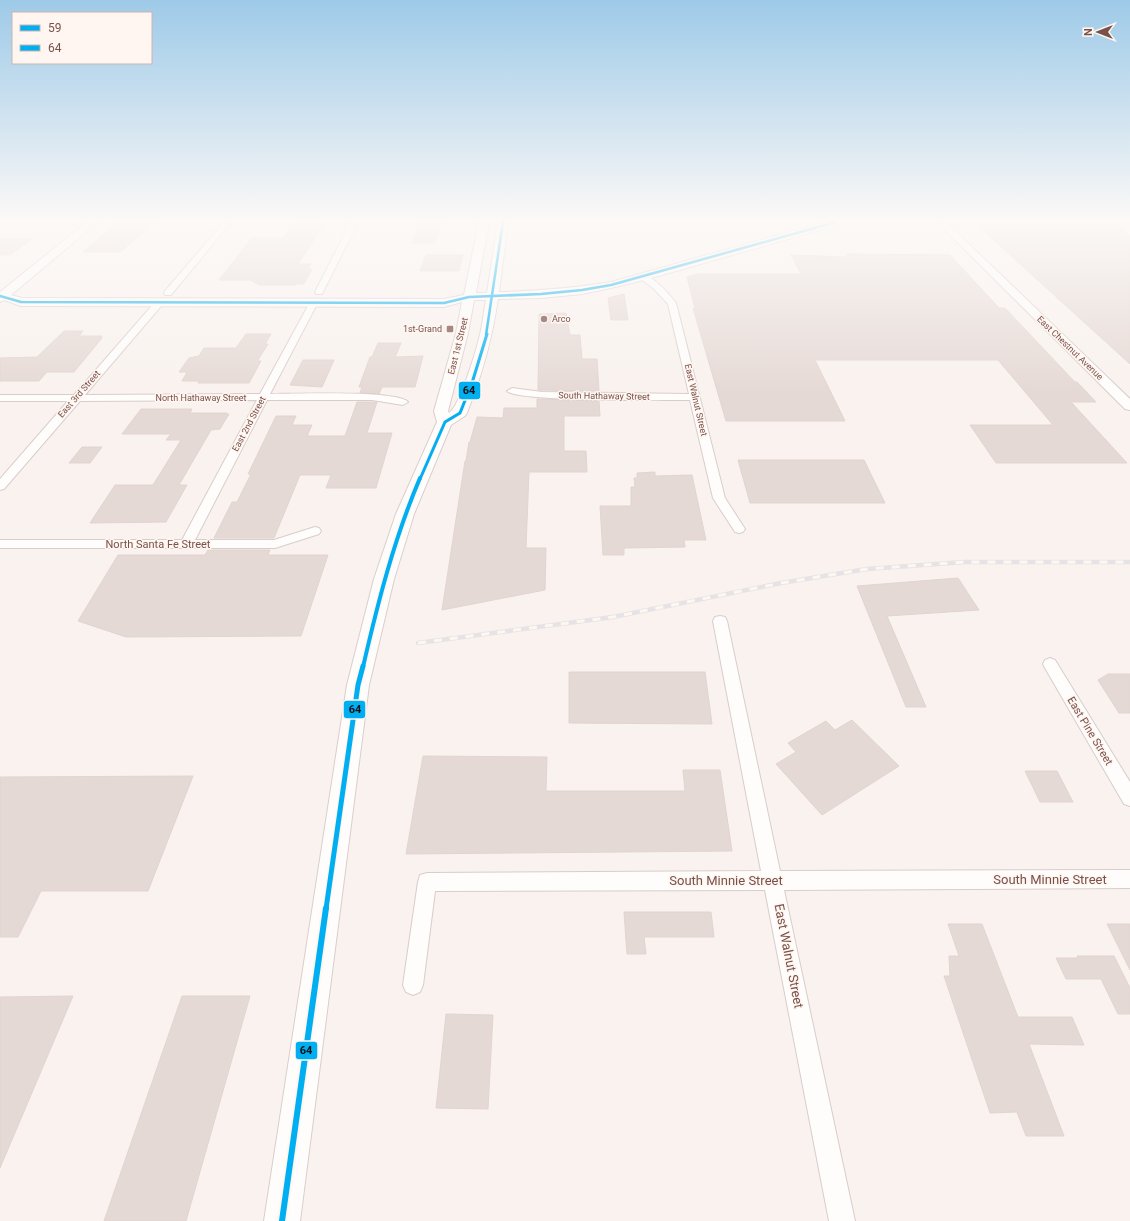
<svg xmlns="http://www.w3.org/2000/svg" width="1130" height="1221" font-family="Roboto,sans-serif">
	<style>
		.building { fill: #e5d9d5; stroke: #e2d4d0 }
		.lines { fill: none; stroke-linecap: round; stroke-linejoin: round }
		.minor-casing { stroke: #d8cdca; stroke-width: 2 }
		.tertiary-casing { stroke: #d8cdca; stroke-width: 2 }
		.secondary-casing { stroke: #dacecc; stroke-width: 2 }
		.minor { fill: #fefdfc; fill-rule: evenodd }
		.tertiary { fill: #fefdfc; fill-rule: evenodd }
		.secondary { fill: #fefdfc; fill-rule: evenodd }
		.rail-casing { stroke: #e5e3e6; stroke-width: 4.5 }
		.rail { stroke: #fff6f1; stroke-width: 3; stroke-dasharray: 8; stroke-linecap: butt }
		.bus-1-casing { stroke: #fff6f1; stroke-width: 4 }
		.bus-2-far4-casing { stroke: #fff6f1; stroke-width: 4 }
		.bus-2-far3-casing { stroke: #fff6f1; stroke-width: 5 }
		.bus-2-far2-casing { stroke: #fff6f1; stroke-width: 7 }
		.bus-2-far1-casing { stroke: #fff6f1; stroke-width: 8 }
		.bus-2-casing { stroke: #fff6f1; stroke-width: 10 }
		.bus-1 { stroke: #00aff2; stroke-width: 2.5 }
		.bus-2-far4 { stroke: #00aff2; stroke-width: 2.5 }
		.bus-2-far3 { stroke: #00aff2; stroke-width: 3 }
		.bus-2-far2 { stroke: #00aff2; stroke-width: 4 }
		.bus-2-far1 { stroke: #00aff2; stroke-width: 5 }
		.bus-2 { stroke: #00aff2; stroke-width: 6 }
		.poi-dot { fill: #a68984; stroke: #fff6f1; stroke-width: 1.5 }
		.labels { text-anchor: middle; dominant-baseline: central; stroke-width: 3; stroke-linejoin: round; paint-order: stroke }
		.far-poi-label { font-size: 9px; fill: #79514b; stroke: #fff6f1; text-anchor: start }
		.far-street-label { font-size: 9px; fill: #79514b; stroke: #fff6f1 }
		.street-label { font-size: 11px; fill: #79514b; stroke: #fff6f1 }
		.near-street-label { font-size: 13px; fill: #79514b; stroke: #fff6f1 }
		.line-badge { stroke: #fff6f1; stroke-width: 1.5 }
		.pale-badge-label { font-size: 11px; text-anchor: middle; font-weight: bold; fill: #111 }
	</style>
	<rect width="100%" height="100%" fill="#f9f2ee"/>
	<!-- building -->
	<g class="building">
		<polygon points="118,222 156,222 120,252 83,252"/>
		<polygon points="420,222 442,222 435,243 412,243"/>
		<polygon points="296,224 324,224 298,264 311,264 308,269 312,269 304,284 297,284 296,285 259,285 251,280 219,280 252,238 283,238 290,228 294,228"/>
		<polygon points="977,225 1115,225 1130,236 1130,364"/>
		<polygon points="0,239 32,239 10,255 0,255"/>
		<polygon points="846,254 950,255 999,308 1005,308 1075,382 1077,382 1096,402 1071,402 1127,463 996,463 970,425 1053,425 998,360 815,360 845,421 726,421 693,308 695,308 687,277 697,274 801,274 791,255 848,257"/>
		<polygon points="426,255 463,255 459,271 420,271"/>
		<polygon points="624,294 628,320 611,320 608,298"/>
		<polygon points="566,313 570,335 580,335 582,359 597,359 599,391 538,390 539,314"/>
		<polygon points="64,331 83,331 79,336 102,336 101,338 102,338 74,372 47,372 39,381 0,381 0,358 37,357"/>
		<polygon points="246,334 271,334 265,344 268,344 258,360 258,361 261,361 249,383 198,383 199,381 182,381 187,372 179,372 189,358 199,356 204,348 236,348"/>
		<polygon points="378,343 401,343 395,357 423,356 415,387 382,387 379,394 360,393 362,387 359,387 370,357 372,357"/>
		<polygon points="303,360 334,360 322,387 290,385"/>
		<polygon points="537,399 599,401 600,416 564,416 564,451 586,451 587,472 529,472 526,548 546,548 545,590 442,610 465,461 466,461 469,442 470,442 477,417 503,418 504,408 537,408"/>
		<polygon points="357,402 377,402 367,433 392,433 376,488 326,488 331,475 300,475 274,538 214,538 232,502 237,502 251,474 248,474 276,416 296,416 292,425 312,425 307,436 345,436"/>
		<polygon points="141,409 192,409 190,413 227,413 226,414 229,414 220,429 211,430 179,485 187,485 166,522 90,523 115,485 153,485 181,440 166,440 171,434 122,434"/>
		<polygon points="82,447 102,447 90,463 69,463"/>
		<polygon points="738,460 864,460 885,503 750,503"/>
		<polygon points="655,472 655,476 692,475 706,540 684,540 685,547 624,548 624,555 603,555 600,506 631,506 631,487 635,487 634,478 637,478 637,473"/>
		<polygon points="208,550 270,550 268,555 328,555 301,636 126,637 78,621 118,555 205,555"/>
		<polygon points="958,578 979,610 887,616 926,707 906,707 857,586"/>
		<polygon points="569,672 705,672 712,724 569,723"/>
		<polygon points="1108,674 1130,674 1130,713 1119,713 1098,680"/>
		<polygon points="852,720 899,766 822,815 776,764 796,752 788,743 826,721 835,730"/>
		<polygon points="423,756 547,757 546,791 685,791 683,770 720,770 732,851 406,854"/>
		<polygon points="1025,771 1057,771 1073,802 1040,802"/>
		<polygon points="193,776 148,891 41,891 18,937 0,937 0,777"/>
		<polygon points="624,912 711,912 714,937 644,937 646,954 627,954"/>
		<polygon points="948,924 982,924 1018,1017 1072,1017 1084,1045 1029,1044 1064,1136 1026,1136 1017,1112 990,1113 944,976 950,976 949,956 959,956"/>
		<polygon points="1107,924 1130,924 1130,970"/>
		<polygon points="1077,956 1114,956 1130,988 1130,1014 1118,1014 1101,979 1066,979 1056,958 1078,958"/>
		<polygon points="73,996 0,1168 0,997"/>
		<polygon points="182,996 250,996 186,1221 104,1221"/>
		<polygon points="446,1014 493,1015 488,1109 436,1108"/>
	</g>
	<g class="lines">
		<defs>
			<g id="minor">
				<polygon points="224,222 231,222 171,295 165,295 164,293 165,291"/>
				<polygon points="351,222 358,222 322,294 316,294 315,292"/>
				<path d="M641,275c10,-2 29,20 35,28l49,195 20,31 -2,3 -4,1 -4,-1 -22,-34 -23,-98c-24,0 -173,2 -183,-9l5,-3 30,4 147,2 -21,-90 -14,-15 -13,-10z"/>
				<path d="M159,300l4,3 -1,2 -77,90 175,-1 49,-90 4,-3 4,3 -47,90c22,0 128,-4 138,8l-5,3 -31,-5h-105l-72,140h79l41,-13 4,1 2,3 -2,3 -44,14h-275v-8h182l75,-140 -177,1 -76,88 -4,1v-11l68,-78h-68v-6h74l82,-94z"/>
				<polygon points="720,616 725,617 727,621 780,871 1130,870 1130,888 784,890 855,1221 829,1221 765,890 435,891 423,985 420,992 413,995 406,992 403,985 418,882 420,875 427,873 761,871 713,621 715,617"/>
				<polygon points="1050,658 1055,660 1130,782 1130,806 1124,804 1045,668 1043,664 1045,660"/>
			</g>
			<polygon id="tertiary" points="937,222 946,222 1130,399 1130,410 1125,409"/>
			<path id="secondary" d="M87,222h11l-87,73 11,3 422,1 20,-4 15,-73h10l-13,71h11l11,-71h10l-9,70c38,-1 75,-4 112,-10l214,-60h17l-1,2 -193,55 -37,9 -29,6 -41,4 -43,1c-6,41 -16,76 -31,114l-2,3 -14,9 -37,89 -20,65 -25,106 -69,536h-36l83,-536 27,-106 22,-65 41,-92 -3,-11 22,-78 6,-31 -18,5 -423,-1 -17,-6 -4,2v-10zM474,300h12c-2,10 -3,20 -5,30 -3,15 -21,77 -32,83l-1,-2 20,-78z"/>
		</defs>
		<!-- minor casing -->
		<use href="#minor" class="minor-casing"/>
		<!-- tertiary casing -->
		<use href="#tertiary" class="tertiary-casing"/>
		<!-- secondary casing -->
		<use href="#secondary" class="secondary-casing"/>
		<!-- minor -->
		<use href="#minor" class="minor"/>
		<!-- tertiary -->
		<use href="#tertiary" class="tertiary"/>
		<!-- secondary -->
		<use href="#secondary" class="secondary"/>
		<defs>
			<polyline id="rail" points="418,643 613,617 781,583 867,569 965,562 1130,562"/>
		</defs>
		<!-- rail casing -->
		<use href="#rail" class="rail-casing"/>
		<!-- rail -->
		<use href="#rail" class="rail"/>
		<defs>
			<polyline id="bus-1" points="0,296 21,302 444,303 469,297 541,294 582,290 611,285 836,222"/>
			<polyline id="bus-2-far4" points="486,335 503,222"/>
			<polyline id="bus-2-far3" points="420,479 445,422 460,413 472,383 487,334"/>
			<path id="bus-2-far2" d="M363,667c15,-65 31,-128 57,-189"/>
			<polyline id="bus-2-far1" points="326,909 358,685 363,666"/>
			<polyline id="bus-2" points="282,1221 326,908"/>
		</defs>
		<!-- bus-1 casing -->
		<use href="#bus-1" class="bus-1-casing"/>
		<!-- bus-2-far4 casing -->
		<use href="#bus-2-far4" class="bus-2-far4-casing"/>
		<!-- bus-2-far3 casing -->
		<use href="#bus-2-far3" class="bus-2-far3-casing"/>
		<!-- bus-2-far2 casing -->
		<use href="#bus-2-far2" class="bus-2-far2-casing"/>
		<!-- bus-2-far1 casing -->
		<use href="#bus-2-far1" class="bus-2-far1-casing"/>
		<!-- bus-2 casing -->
		<use href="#bus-2" class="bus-2-casing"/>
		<!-- bus-1 -->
		<use href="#bus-1" class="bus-1"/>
		<!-- bus-2-far4 -->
		<use href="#bus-2-far4" class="bus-2-far4"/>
		<!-- bus-2-far3 -->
		<use href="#bus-2-far3" class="bus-2-far3"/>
		<!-- bus-2-far2 -->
		<use href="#bus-2-far2" class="bus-2-far2"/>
		<!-- bus-2-far1 -->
		<use href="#bus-2-far1" class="bus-2-far1"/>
		<!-- bus-2 -->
		<use href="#bus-2" class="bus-2"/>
	</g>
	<!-- sky -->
	<linearGradient id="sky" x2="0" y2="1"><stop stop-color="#9ecae8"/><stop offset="0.56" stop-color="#fcf9f7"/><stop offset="1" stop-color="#fcf9f7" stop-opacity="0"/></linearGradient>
	<rect width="1130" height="393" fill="url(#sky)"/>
	<!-- markers -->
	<g class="poi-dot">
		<circle cx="544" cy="319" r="4"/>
		<rect x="446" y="325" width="8" height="8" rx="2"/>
	</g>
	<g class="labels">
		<!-- far-poi labels -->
		<g class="far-poi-label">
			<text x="552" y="319">Arco</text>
			<text x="442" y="329" text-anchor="end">1st-Grand</text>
		</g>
		<!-- far-street labels -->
		<g class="far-street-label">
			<text transform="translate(458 346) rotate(-76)">East 1st Street</text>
			<text transform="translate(1070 348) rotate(44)">East Chestnut Avenue</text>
			<text transform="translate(79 394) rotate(-49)">East 3rd Street</text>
			<text transform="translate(604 396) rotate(1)">South Hathaway Street</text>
			<text x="201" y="398">North Hathaway Street</text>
			<text transform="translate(696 400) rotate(77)">East Walnut Street</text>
			<text transform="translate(249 424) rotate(-62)">East 2nd Street</text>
		</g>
		<!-- street labels -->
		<g class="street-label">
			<text x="158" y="544">North Santa Fe Street</text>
			<text transform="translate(1090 731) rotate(59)">East Pine Street</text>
		</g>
		<!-- near-street labels -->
		<g class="near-street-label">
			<text x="1050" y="879">South Minnie Street</text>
			<text x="726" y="880">South Minnie Street</text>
			<text transform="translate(789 956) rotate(79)">East Walnut Street</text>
		</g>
	</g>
	<g class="line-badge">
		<rect x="458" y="381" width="23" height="19" rx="4" fill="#00aff2"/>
		<rect x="343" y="700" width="23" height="19" rx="4" fill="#00aff2"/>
		<rect x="295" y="1041" width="23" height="19" rx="4" fill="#00aff2"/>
	</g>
	<g class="pale-badge-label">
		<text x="469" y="394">64</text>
		<text x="355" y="713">64</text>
		<text x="306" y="1054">64</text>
	</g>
	<!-- legend -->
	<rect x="12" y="12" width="140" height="52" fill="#fff6f1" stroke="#c9b4af"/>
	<rect x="20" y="25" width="20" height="6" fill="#00aff2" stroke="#c9b4af"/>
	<text x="48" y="32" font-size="12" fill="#79514b">59</text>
	<rect x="20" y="45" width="20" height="6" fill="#00aff2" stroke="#c9b4af"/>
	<text x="48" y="52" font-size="12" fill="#79514b">64</text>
	<!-- north arrow -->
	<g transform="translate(1098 32) rotate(270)" stroke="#fff6f1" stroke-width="3" paint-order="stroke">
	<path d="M0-3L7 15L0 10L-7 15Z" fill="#79514b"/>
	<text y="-6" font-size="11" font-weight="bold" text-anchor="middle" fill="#79514b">N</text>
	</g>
</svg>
